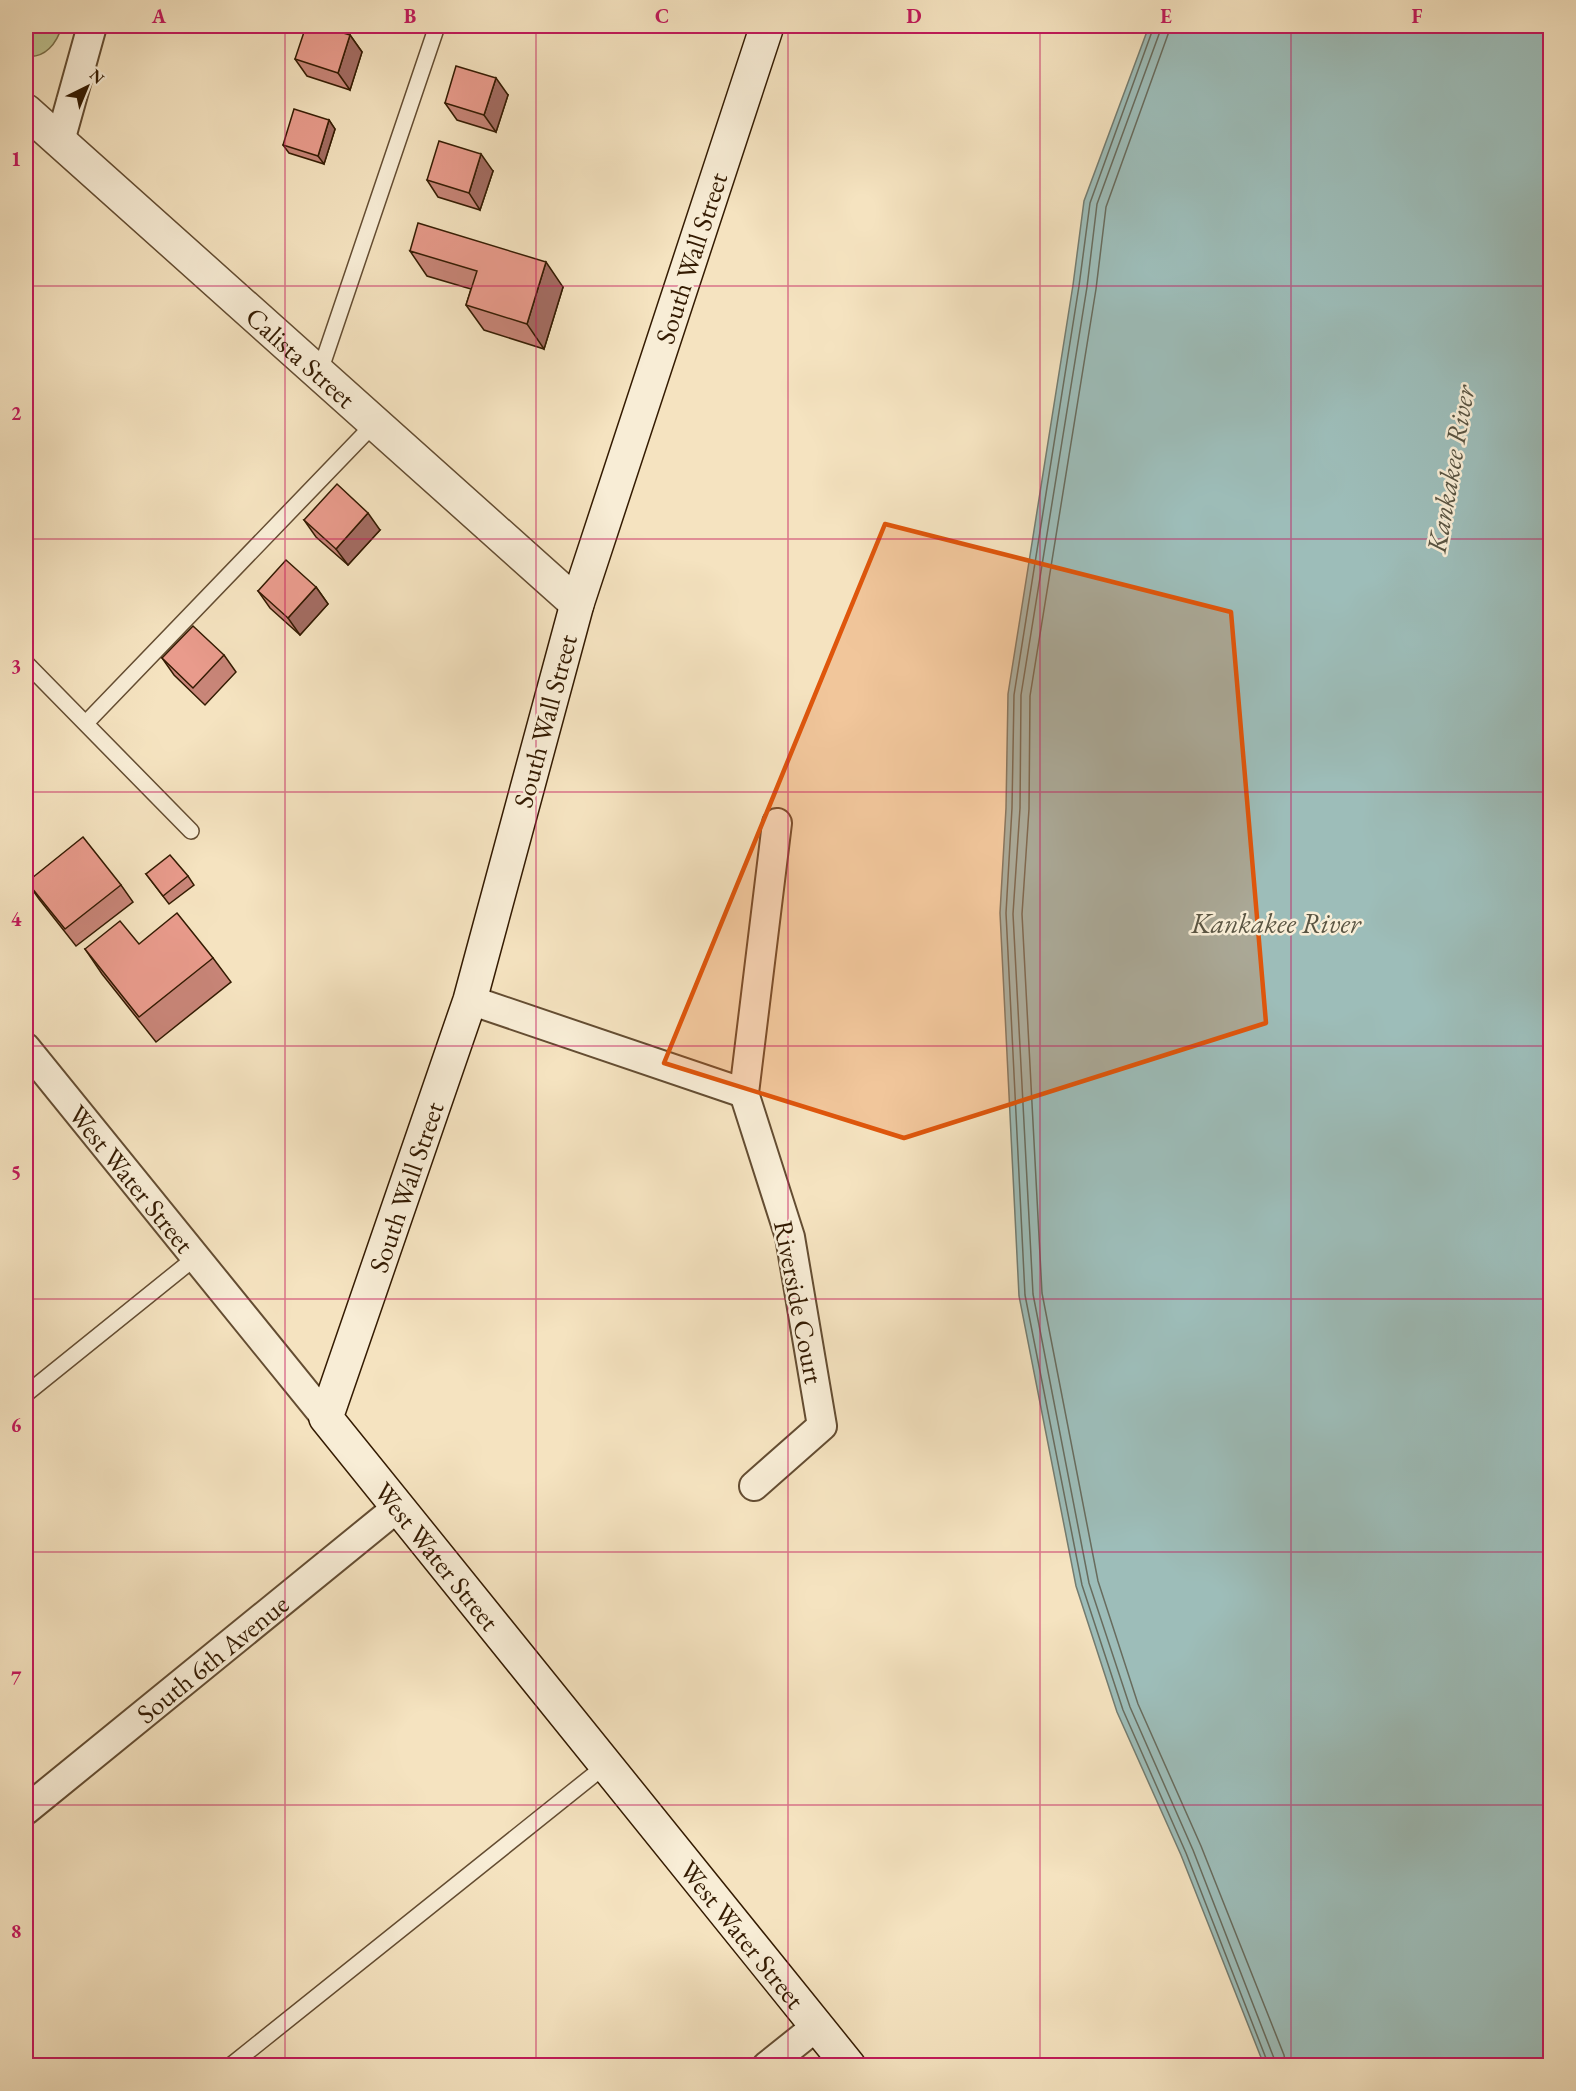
<svg xmlns="http://www.w3.org/2000/svg" width="1576" height="2091" font-family="'EB Garamond',serif">
	<style>
		.green { fill: #bfc390; stroke: #7a6f49; stroke-width: 1.5 }
		.water { fill: #9dbdb9; stroke: #737c70; stroke-width: 1.5 }
		.lines { fill: none; stroke-linecap: round; stroke-linejoin: round }
		.shore { stroke: #686c5e; stroke-width: 1.5 }
		.service-casing { stroke: #644d32; stroke-width: 18 }
		.minor-casing { stroke: #644d32; stroke-width: 32 }
		.tertiary-casing { stroke: #644d32; stroke-width: 36 }
		.secondary-casing { stroke: #341b02; stroke-width: 36 }
		.service { stroke: #f8edd6; stroke-width: 15 }
		.minor { stroke: #f8edd6; stroke-width: 28 }
		.tertiary { stroke: #f8edd6; stroke-width: 33 }
		.secondary { stroke: #f8edd6; stroke-width: 33 }
		.wall { fill: #c88578; stroke: #341b02; stroke-width: 1.5 }
		.shaded-wall { fill: #a36c62; stroke: #341b02; stroke-width: 1.5 }
		.building { fill: #e99b8c; stroke: #341b02; stroke-width: 1.5 }
		.marked { fill: #df560c; fill-opacity: 0.2; stroke: #df560c; stroke-width: 4.5; stroke-linejoin: round }
		.grid { fill: none; stroke: #c2185b; stroke-width: 1.5; stroke-opacity: 0.55 }
		.labels { text-anchor: middle; dominant-baseline: central; stroke-width: 5; stroke-linejoin: round; paint-order: stroke }
		.street-label { font-size: 27px; fill: #341b02; stroke: #f8edd6 }
		.water-label { font-size: 28px; font-style: italic; fill: #595442; stroke: #f8edd6 }
		.neatline { fill: none; stroke: #c2185b; stroke-width: 2 }
		.grid-label { font-size: 20px; text-anchor: middle; font-weight: bold; fill: #c2185b }
	</style>
	<rect width="100%" height="100%" fill="#f5e3c0"/>
	<filter id="stains"><feTurbulence type="fractalNoise" baseFrequency=".00333" numOctaves="4"/><feColorMatrix values="0 0 0 0 .2 0 0 0 0 .09 0 0 0 0 .02 0 0 0 .5 -.17"/></filter>
	<radialGradient id="worn" r=".72"><stop offset=".6" stop-color="#630" stop-opacity="0"/><stop offset="1" stop-color="#630" stop-opacity=".3"/></radialGradient>
	<!-- green -->
	<path class="green" d="M26,26h36c-5,17 -17,33 -36,30z"/>
	<!-- water -->
	<polygon class="water" points="1149,26 1550,26 1550,2065 1264,2065 1181,1855 1117,1712 1076,1586 1019,1296 1000,913 1006,808 1008,694 1073,285 1084,201"/>
	<g class="lines">
		<!-- shore -->
		<g class="shore">
			<polyline points="1154,26 1090,203 1079,286 1014,695 1012,808 1006,913 1025,1295 1082,1585 1123,1710 1186,1853 1269,2066"/>
			<polyline points="1162,26 1097,204 1087,287 1021,695 1020,808 1013,914 1033,1294 1089,1583 1130,1707 1193,1850 1277,2066"/>
			<polyline points="1171,26 1106,207 1096,289 1030,696 1029,809 1022,914 1042,1293 1098,1581 1138,1704 1201,1846 1284,2055 1286,2066"/>
		</g>
		<defs>
			<g id="service">
				<polyline points="319,374 437,26"/>
				<polyline points="26,663 191,831"/>
				<polyline points="86,723 375,423"/>
				<polyline points="26,1394 196,1257"/>
				<polyline points="230,2066 606,1765"/>
			</g>
			<g id="minor">
				<polyline points="60,141 92,26"/>
				<polyline points="470,1000 744,1093"/>
				<path id="s1" d="M26,1048l300,370"/>
				<polyline points="754,1486 822,1426 790,1237 744,1093 777,823"/>
				<path id="s2" d="M26,1810l372,-303"/>
				<polyline points="767,2066 817,2026"/>
			</g>
			<g id="tertiary">
				<path id="s3" d="M26,111l551,493"/>
			</g>
			<g id="secondary">
				<path id="s4" d="M767,26l-190,578 -107,396 -144,418 523,648"/>
			</g>
		</defs>
		<!-- service casing -->
		<use href="#service" class="service-casing"/>
		<!-- minor casing -->
		<use href="#minor" class="minor-casing"/>
		<!-- tertiary casing -->
		<use href="#tertiary" class="tertiary-casing"/>
		<!-- secondary casing -->
		<use href="#secondary" class="secondary-casing"/>
		<!-- service -->
		<use href="#service" class="service"/>
		<!-- minor -->
		<use href="#minor" class="minor"/>
		<!-- tertiary -->
		<use href="#tertiary" class="tertiary"/>
		<!-- secondary -->
		<use href="#secondary" class="secondary"/>
	</g>
	<!-- wall -->
	<g class="wall">
		<polygon points="350,35 362,52 350,90 307,76 295,59"/>
		<polygon points="508,95 496,132 457,120 445,103"/>
		<polygon points="329,120 335,129 324,164 289,153 283,145"/>
		<polygon points="493,171 480,210 438,197 427,180"/>
		<polygon points="410,251 563,287 544,349 484,330 466,305 471,289 427,276"/>
		<polygon points="304,520 380,530 348,565 316,537"/>
		<polygon points="316,587 328,604 300,635 270,608 258,591"/>
		<polygon points="224,655 236,672 205,705 174,675 162,658"/>
		<polygon points="146,874 188,876 194,885 169,904"/>
		<polygon points="27,882 121,885 133,902 76,946 39,899"/>
		<polygon points="139,944 213,958 231,982 156,1042 102,974 85,949"/>
	</g>
	<!-- shaded-wall -->
	<g class="shaded-wall">
		<polygon points="350,35 362,52 350,90 338,73"/>
		<polygon points="496,78 508,95 496,132 484,115"/>
		<polygon points="329,120 335,129 324,164 318,156"/>
		<polygon points="481,154 493,171 480,210 469,193"/>
		<polygon points="546,262 563,287 544,349 527,324"/>
		<polygon points="368,513 380,530 348,565 336,549"/>
		<polygon points="316,587 328,604 300,635 288,618"/>
	</g>
	<!-- building -->
	<g class="building">
		<polygon points="306,26 320,26 350,35 338,73 295,59"/>
		<polygon points="456,66 496,78 484,115 445,103"/>
		<polygon points="294,109 329,120 318,156 283,145"/>
		<polygon points="439,141 481,154 469,193 427,180"/>
		<polygon points="418,223 546,262 527,324 466,305 477,271 410,251"/>
		<polygon points="337,484 368,513 336,549 304,520"/>
		<polygon points="286,560 316,587 288,618 258,591"/>
		<polygon points="193,626 224,655 193,688 162,658"/>
		<polygon points="83,837 121,885 65,929 27,882"/>
		<polygon points="170,855 188,876 163,896 146,874"/>
		<polygon points="177,913 213,958 139,1017 85,949 120,921 139,944"/>
	</g>
	<!-- marked area -->
	<path class="marked" d="M885,524l346,88 35,411 -362,115 -240,-75z"/>
	<!-- grid -->
	<path class="grid" d="M285,26v2040M536,26v2040M788,26v2040M1040,26v2040M1291,26v2040M26,286h1524M26,539h1524M26,792h1524M26,1046h1524M26,1299h1524M26,1552h1524M26,1805h1524"/>
	<g class="labels">
		<!-- street labels -->
		<g class="street-label">
			<text transform="translate(691 258) rotate(-72)">South Wall Street</text>
			<text stroke="none"><textPath href="#s3" startOffset="369">Calista Street</textPath></text>
			<text transform="translate(545 721) rotate(-75)">South Wall Street</text>
			<text stroke="none"><textPath href="#s1" startOffset="168">West Water Street</textPath></text>
			<text transform="translate(406 1187) rotate(-71)">South Wall Street</text>
			<text transform="translate(799 1302) rotate(79)">Riverside Court</text>
			<text stroke="none"><textPath href="#s4" startOffset="1638">West Water Street</textPath></text>
			<text stroke="none"><textPath href="#s2" startOffset="240">South 6th Avenue</textPath></text>
			<text stroke="none"><textPath href="#s4" startOffset="2124">West Water Street</textPath></text>
		</g>
		<!-- water labels -->
		<g class="water-label">
			<text transform="translate(1450 469) rotate(-80)">Kankakee River</text>
			<text x="1276" y="923">Kankakee River</text>
		</g>
	</g>
	<!-- margin -->
	<rect width="1576" height="2091" fill="none" stroke="#f5e3c0" stroke-width="66"/>
	<!-- north arrow -->
	<g transform="translate(87 87) rotate(43)" stroke="#f8edd6" stroke-width="4.5" paint-order="stroke">
	<path d="M0-4.5L10 22L0 15L-10 22Z" fill="#341b02"/>
	<text y="-9" font-size="16" font-weight="bold" text-anchor="middle" fill="#341b02">N</text>
	</g>
	<rect x="33" y="33" width="1510" height="2025" class="neatline"/>
	<g class="grid-label">
		<text x="159" y="23">A</text>
		<text x="410" y="23">B</text>
		<text x="662" y="23">C</text>
		<text x="914" y="23">D</text>
		<text x="1166" y="23">E</text>
		<text x="1417" y="23">F</text>
		<text x="16" y="166">1</text>
		<text x="16" y="420">2</text>
		<text x="16" y="673">3</text>
		<text x="16" y="926">4</text>
		<text x="16" y="1179">5</text>
		<text x="16" y="1432">6</text>
		<text x="16" y="1685">7</text>
		<text x="16" y="1938">8</text>
	</g>
	<rect width="100%" height="100%" filter="url(#stains)"/>
	<rect width="100%" height="100%" fill="url(#worn)"/>
</svg>
